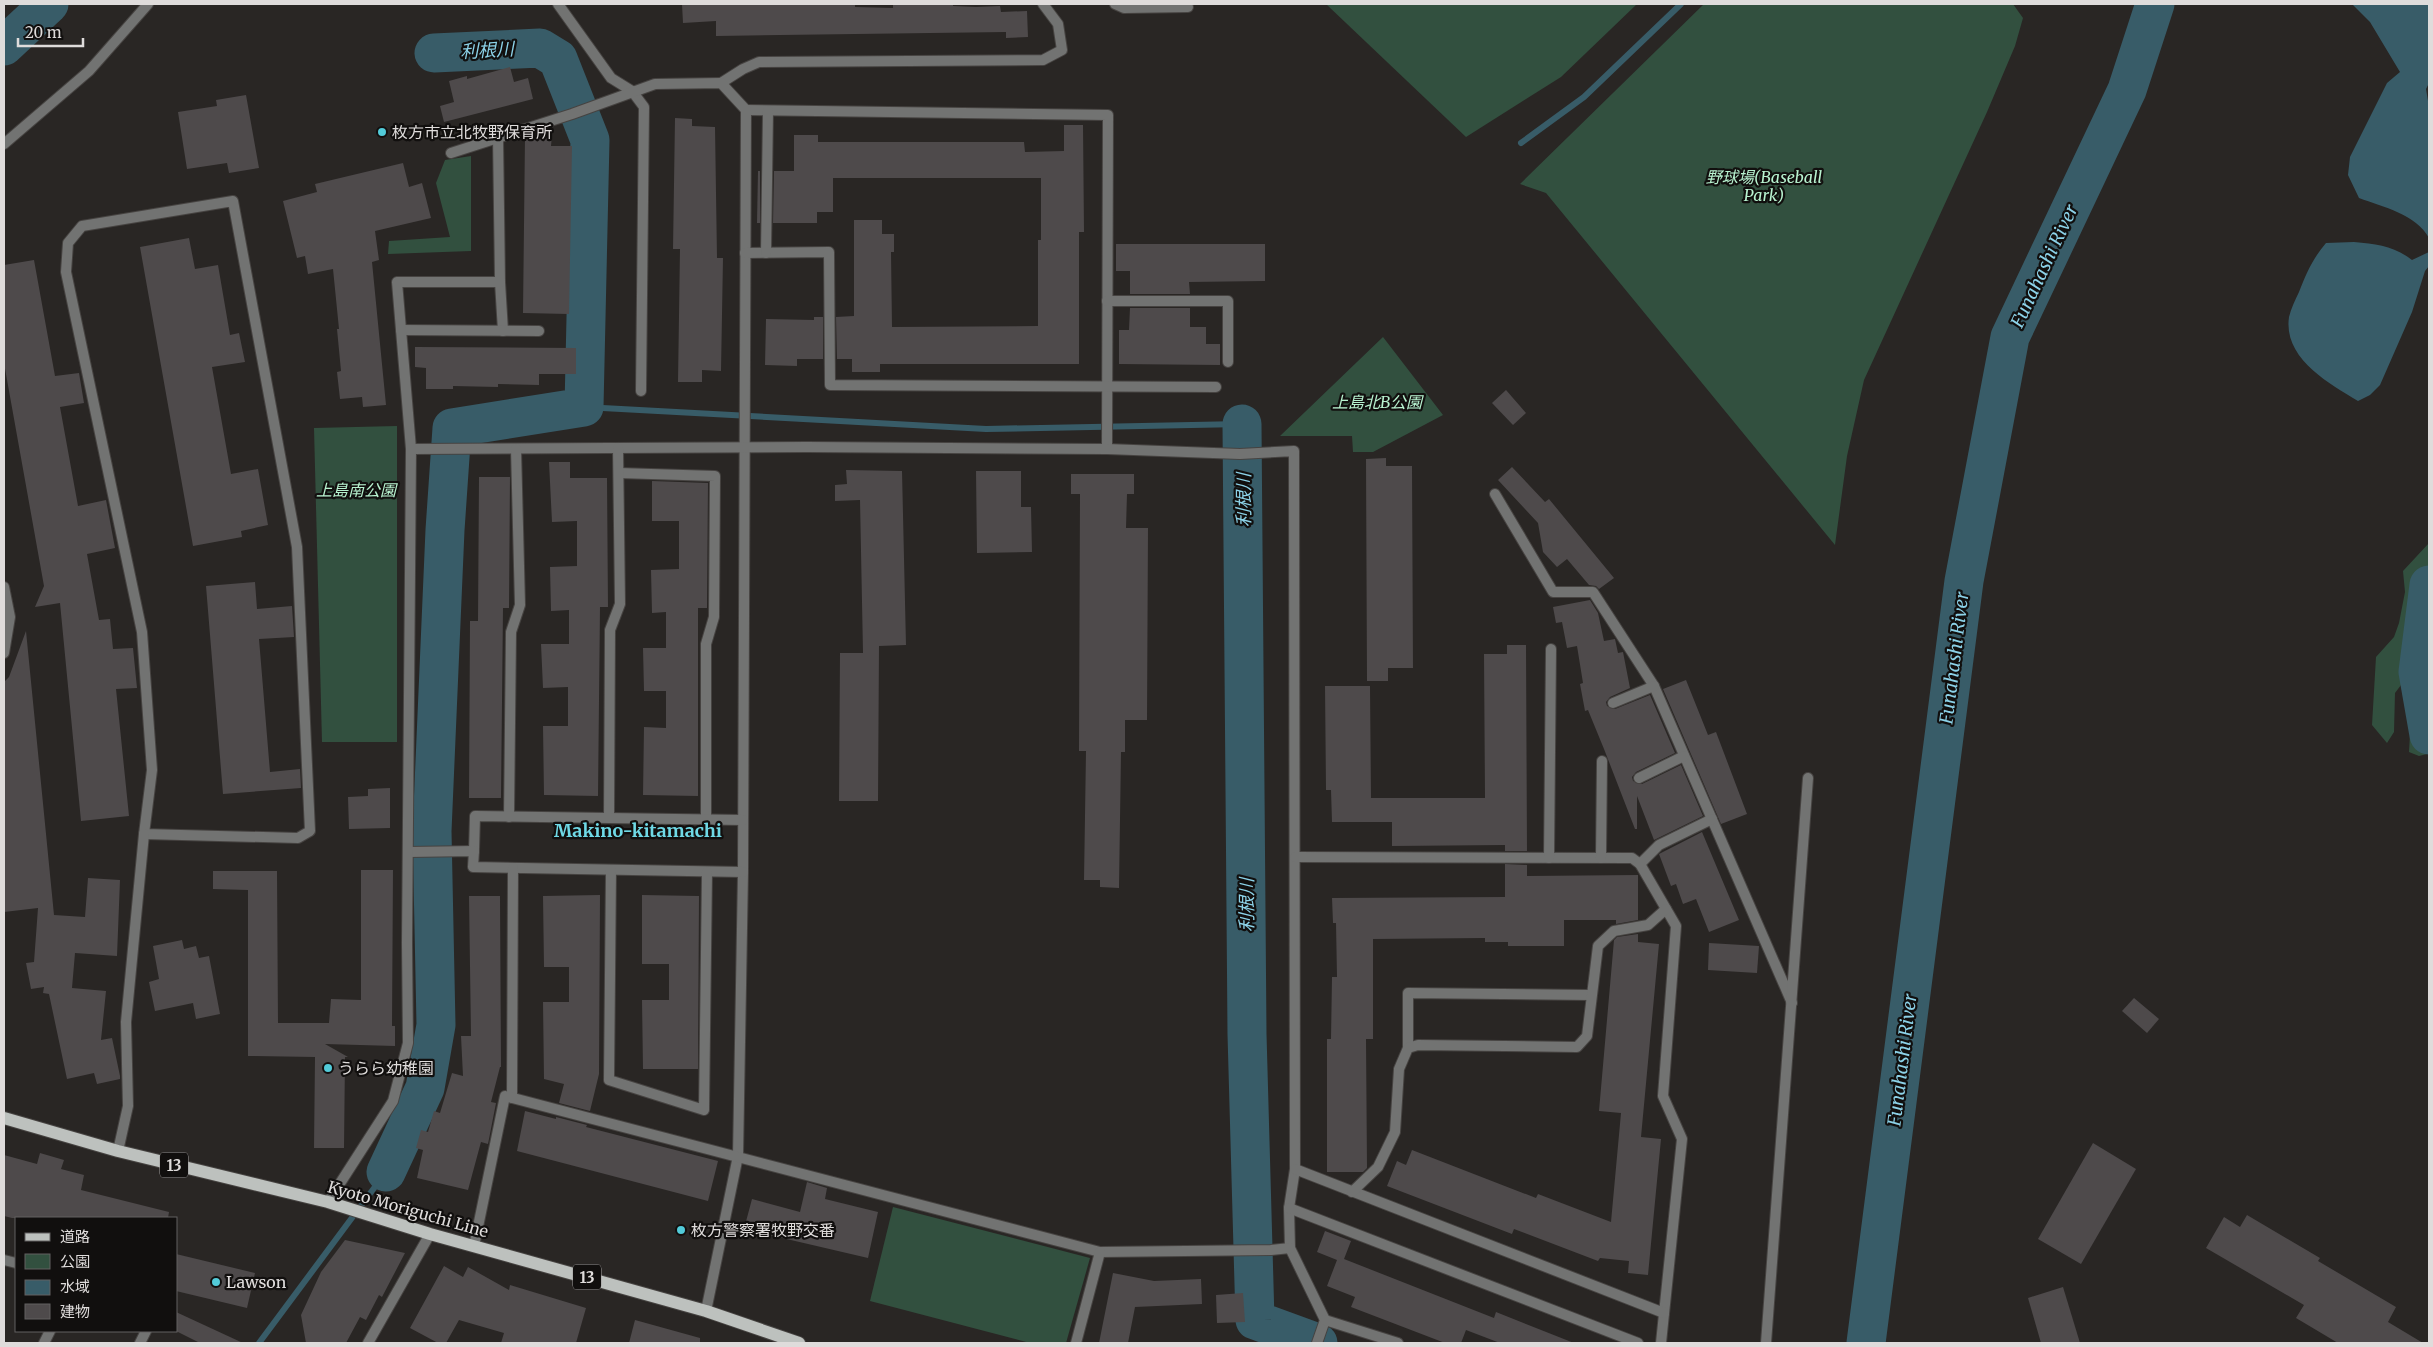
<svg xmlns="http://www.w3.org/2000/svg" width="2433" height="1347" font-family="Merriweather,'Noto Sans JP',serif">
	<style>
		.green { fill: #32503f }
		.water { fill: #385c68 }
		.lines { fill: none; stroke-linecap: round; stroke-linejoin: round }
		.stream { stroke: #385c68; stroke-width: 6 }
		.river { stroke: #385c68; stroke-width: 39 }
		.building { fill: #4e4a4b }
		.lane-casing { stroke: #464341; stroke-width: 12 }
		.street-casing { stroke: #464341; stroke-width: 12 }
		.primary-casing { stroke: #464341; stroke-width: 14 }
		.lane { stroke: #727372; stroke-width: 10 }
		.street { stroke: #727372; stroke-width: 10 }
		.primary { stroke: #bdc1be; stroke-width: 12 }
		.poi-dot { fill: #52cbd9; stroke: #110f0e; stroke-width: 2 }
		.labels { text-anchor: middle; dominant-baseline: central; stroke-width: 4.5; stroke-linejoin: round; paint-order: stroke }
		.shield { fill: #110f0e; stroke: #a19e9e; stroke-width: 1 }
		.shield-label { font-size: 15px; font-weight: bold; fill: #dfdcdb }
		.poi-label { font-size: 16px; fill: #dfdcdb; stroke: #110f0e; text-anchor: start }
		.park-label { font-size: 16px; font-style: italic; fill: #b8f3d0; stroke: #110f0e }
		.street-label { font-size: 16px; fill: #dfdcdb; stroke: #110f0e }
		.water-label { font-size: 18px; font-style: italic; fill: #8cd2e8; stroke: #110f0e }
		.neighbourhood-label { font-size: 18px; font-weight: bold; fill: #6fd9e6; stroke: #110f0e }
	</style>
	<rect width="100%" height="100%" fill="#292624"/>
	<!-- green -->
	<g class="green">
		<polygon points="1326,4 1637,4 1561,77 1466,137"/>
		<polygon points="1704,4 2013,4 2023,18 2015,46 1987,112 1864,380 1847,456 1835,545 1546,193 1520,184"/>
		<polygon points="471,156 471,251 388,254 389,241 450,237 436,183 445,160"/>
		<polygon points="1383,337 1443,415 1373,452 1353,452 1352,436 1280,436"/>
		<polygon points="397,426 397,742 322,742 314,428"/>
		<polygon points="2429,543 2429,751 2427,754 2419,756 2409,752 2410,734 2401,685 2395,693 2394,732 2387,743 2372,725 2376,657 2394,637 2399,623 2405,592 2403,571"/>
		<polygon points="893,1207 1090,1258 1066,1343 1030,1343 870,1301"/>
	</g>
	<!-- water -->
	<g class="water">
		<path d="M2352,4h77v79l-3,6 3,18v131c-13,-24 -46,-31 -70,-40l-11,-23 2,-18 37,-74 13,-11 -30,-50z"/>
		<path d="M2354,242c23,2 40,4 58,18l17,-8v14l-4,5 -13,41 -32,73 -10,10 -12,6c-30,-18 -75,-43 -69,-84 2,-8 6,-17 10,-25 7,-18 14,-34 27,-49z"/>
	</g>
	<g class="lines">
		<!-- stream -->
		<g class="stream">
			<polyline points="1521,143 1584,97 1681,4"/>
			<polyline points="584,407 986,429 1242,424"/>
			<polyline points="259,1343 386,1172"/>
		</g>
		<!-- river -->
		<g class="river">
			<polyline points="4,46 49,4"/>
			<polyline points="1242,424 1247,1034 1255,1320 1318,1343"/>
			<polyline points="2429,585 2418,672 2429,735"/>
			<polyline points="386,1172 425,1088 436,1025 432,831 445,530 452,428 584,407 590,140 558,59 540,48 434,53"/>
			<polyline points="1866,1343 1964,581 2010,337 2127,90 2155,4"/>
		</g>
	</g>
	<!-- building -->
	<g class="building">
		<polygon points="682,4 855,4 855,7 893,8 893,4 953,4 953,6 976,7 1000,6 1001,12 1027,11 1028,37 1006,38 1006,32 716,36 716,21 683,23"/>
		<polygon points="510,67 514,82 528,78 533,99 444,122 440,106 454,102 449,81 467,76 467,79"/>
		<polygon points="246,95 259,168 229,173 227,163 187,169 178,112 217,106 216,100"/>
		<polygon points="675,118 692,119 692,126 715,127 717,258 723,258 721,371 702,370 702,382 678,382 680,249 673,249"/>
		<polygon points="1064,125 1083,125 1084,232 1079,232 1079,364 880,364 880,372 852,372 852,359 837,359 836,317 854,316 854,220 882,220 882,234 894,234 894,252 891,252 892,327 1038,326 1038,240 1041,240 1041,178 833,178 833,212 817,212 817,223 773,223 774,171 794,171 794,135 818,135 818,142 1024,142 1025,152 1064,151"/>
		<polygon points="530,135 552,135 551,146 572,146 569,314 523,313 525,136"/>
		<polygon points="403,163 409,187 422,183 431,218 375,231 379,260 372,262 386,405 363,407 362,397 340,399 337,372 341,371 337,329 339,329 333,269 308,274 305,256 297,258 283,201 317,192 315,184"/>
		<polygon points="758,171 760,171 760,223 757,223"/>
		<polygon points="189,238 195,269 218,265 230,335 239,333 245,362 212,367 231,474 258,469 268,525 241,531 242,537 193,546 140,247"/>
		<polygon points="1116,244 1265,244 1265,281 1189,282 1190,294 1130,294 1130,271 1116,271"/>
		<polygon points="34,260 55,376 79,373 84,403 60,407 78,506 106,500 115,548 87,554 99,620 110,619 113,649 133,648 137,688 116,689 129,816 81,821 60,603 35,607 44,586 4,363 4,265"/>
		<polygon points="1130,308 1190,308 1190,327 1206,327 1206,344 1220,344 1220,365 1119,364 1119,330 1129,330"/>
		<polygon points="814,317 823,317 823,359 797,359 797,366 765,365 766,319 814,320"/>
		<polygon points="415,347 576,348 576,374 539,374 539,385 498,384 498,387 453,386 453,389 426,389 426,368 415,367"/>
		<polygon points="1506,390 1526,413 1513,425 1492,403"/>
		<polygon points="1386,458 1386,466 1412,466 1413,668 1388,668 1388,681 1367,681 1366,459"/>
		<polygon points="549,462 570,462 570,478 607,478 608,607 600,607 598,796 544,795 543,726 568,726 568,687 543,688 541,644 569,644 569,610 551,611 550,567 577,566 577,521 552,522"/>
		<polygon points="1512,467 1545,502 1549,499 1614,578 1599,589 1596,586 1589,585 1567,559 1557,567 1543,552 1538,523 1498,480"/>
		<polygon points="846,470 902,471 906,645 879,646 878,801 839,801 840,653 863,653 860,500 835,501 835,485 847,484"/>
		<polygon points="976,471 1021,471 1021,507 1031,507 1032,552 977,553"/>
		<polygon points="1071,474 1134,474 1134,494 1127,494 1126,528 1148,528 1147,720 1125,720 1125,752 1121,752 1119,888 1100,887 1100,880 1084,880 1086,751 1079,751 1080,494 1071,494"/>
		<polygon points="479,477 510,477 509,608 503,608 501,798 469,798 470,621 478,621"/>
		<polygon points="652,481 708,483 707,608 698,608 698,796 643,795 644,727 666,728 666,691 644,691 643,648 666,648 666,612 652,613 651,570 679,569 679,521 652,521"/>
		<polygon points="255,582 257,609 292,606 294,637 259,639 270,772 300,769 301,788 223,794 206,586"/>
		<polygon points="1590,600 1598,613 1604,641 1615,639 1618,653 1623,652 1630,688 1610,697 1606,702 1607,706 1615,709 1650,695 1675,753 1636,772 1632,777 1633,781 1642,784 1681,765 1703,816 1654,840 1637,796 1637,829 1635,829 1604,749 1588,710 1585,711 1580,684 1583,683 1577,646 1567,648 1562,622 1556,623 1553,607"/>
		<polygon points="26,631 54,915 85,917 88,878 120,880 117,956 75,953 72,988 106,991 101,1040 112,1038 120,1076 120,1079 97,1084 94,1073 67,1079 49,994 43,993 44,987 31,989 26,963 34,962 38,908 4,912 4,682 9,677"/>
		<polygon points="1507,645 1526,645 1527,851 1505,851 1505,845 1392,846 1392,822 1332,822 1331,790 1326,790 1325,686 1370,686 1371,798 1485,798 1484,654 1507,654"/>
		<polygon points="1686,680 1708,735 1716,732 1747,814 1721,824 1663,689"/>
		<polygon points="390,788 390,828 349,829 348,797 368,796 368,789"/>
		<polygon points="1702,832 1739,920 1709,932 1696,899 1683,904 1676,884 1671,886 1659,854"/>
		<polygon points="1505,864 1527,865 1527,876 1638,875 1638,920 1616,924 1616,920 1564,920 1564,946 1508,946 1508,942 1485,942 1485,938 1373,939 1373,1039 1366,1039 1367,1168 1363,1172 1327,1172 1327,1039 1331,1039 1332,977 1337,977 1336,923 1333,923 1332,898 1505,897"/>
		<polygon points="361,870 393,870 392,1026 395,1026 395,1046 325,1044 348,1057 345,1057 344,1148 314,1148 315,1057 248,1056 248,890 213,889 213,871 277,871 278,1023 329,1023 331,999 361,1000"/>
		<polygon points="600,895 599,1074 590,1111 559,1103 564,1084 544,1079 543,1002 569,1002 569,967 544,967 543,896"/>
		<polygon points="642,895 699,896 698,1069 643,1069 642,1000 669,1000 669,964 642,964"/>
		<polygon points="469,896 500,896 501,1067 500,1067 491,1102 496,1103 488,1144 481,1142 468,1190 417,1178 423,1150 416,1148 421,1130 428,1132 434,1111 440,1113 452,1073 463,1076 461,1036 471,1036"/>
		<polygon points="1638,934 1638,942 1659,944 1641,1137 1661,1139 1648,1275 1628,1273 1629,1261 1600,1258 1598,1261 1514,1229 1512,1234 1387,1186 1397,1161 1406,1165 1412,1150 1536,1198 1538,1194 1611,1222 1621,1113 1599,1111 1614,940 1617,937"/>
		<polygon points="182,940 184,949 196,946 199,958 209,956 220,1014 196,1019 193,1003 155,1011 149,982 159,979 153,946"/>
		<polygon points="1709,943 1759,946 1757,973 1708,970"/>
		<polygon points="2134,998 2159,1019 2147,1033 2122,1011"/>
		<polygon points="525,1111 556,1119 556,1117 587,1125 586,1127 718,1161 708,1201 517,1151"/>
		<polygon points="2093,1143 2136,1169 2081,1264 2038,1239"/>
		<polygon points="40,1153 64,1160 61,1169 84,1175 81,1190 169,1212 168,1218 12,1218 4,1216 4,1155 37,1164"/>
		<polygon points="807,1182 827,1188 825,1199 878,1212 868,1258 744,1229 752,1199 800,1212"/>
		<polygon points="2247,1215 2320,1258 2318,1261 2396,1307 2388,1322 2423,1343 2338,1343 2296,1318 2304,1305 2206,1248 2224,1217 2240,1227"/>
		<polygon points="1325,1231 1351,1241 1344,1259 1494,1318 1496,1312 1574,1343 1500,1343 1466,1330 1461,1343 1445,1343 1351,1307 1355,1297 1327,1286 1337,1260 1317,1252"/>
		<polygon points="345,1240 405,1253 382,1297 379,1295 366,1320 360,1317 346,1343 306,1343 301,1315 321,1272"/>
		<polygon points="176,1254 255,1273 247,1308 176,1291"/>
		<polygon points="444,1266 463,1277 468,1267 509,1290 510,1285 586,1308 576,1343 501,1343 504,1333 459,1320 446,1343 438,1343 410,1328"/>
		<polygon points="1113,1273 1154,1281 1201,1279 1202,1304 1135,1307 1128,1343 1099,1343"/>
		<polygon points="2063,1287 2080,1343 2041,1343 2028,1298"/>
		<polygon points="1243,1293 1245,1322 1217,1323 1216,1295"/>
		<polygon points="176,1312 243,1343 200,1343 176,1331"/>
		<polygon points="635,1320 700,1338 700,1343 629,1343"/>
	</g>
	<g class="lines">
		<defs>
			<g id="lane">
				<polyline points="1115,4 1124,8 1188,7"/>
				<polyline points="4,587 10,617 4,653"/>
			</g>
			<g id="street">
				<polyline points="558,4 611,78 632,91 644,107 641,391"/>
				<polyline points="721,83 743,69 759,62 1043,60 1062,50 1058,24 1043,4"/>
				<polyline points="746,110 1108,115 1107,449"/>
				<polyline points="4,144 89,71 148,4"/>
				<polyline points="451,153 572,114 655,84 721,83 746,110 743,872 738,1156 706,1311"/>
				<polygon points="233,201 297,547 310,831 298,838 144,834 152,770 142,632 66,272 68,243 82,226"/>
				<polyline points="745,253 829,252 830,385 1216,387"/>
				<polyline points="766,253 768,111"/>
				<polyline points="500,282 503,331"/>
				<polyline points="1107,301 1228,301 1228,362"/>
				<polyline points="401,330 539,331"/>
				<polyline points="411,449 807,447 1107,449 1240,454 1294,451 1295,1169 1289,1208 1290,1248 1325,1320 1317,1343"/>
				<polyline points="619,473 715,476 714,617 706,644 706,819"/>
				<polyline points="1495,494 1553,592 1593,592 1654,686 1792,1003"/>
				<polyline points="1613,703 1654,686"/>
				<polyline points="1639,778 1684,756"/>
				<polyline points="509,817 511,632 520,605 516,449"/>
				<polyline points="609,818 610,630 620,604 618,448"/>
				<polyline points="474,851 475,816 743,820"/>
				<polyline points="408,852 474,851 473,867 743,872"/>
				<polyline points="1295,857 1632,858 1640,864 1676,926 1663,1096 1682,1139 1661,1343"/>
				<polyline points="1549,858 1551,649"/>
				<polyline points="1601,858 1602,761"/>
				<polyline points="1640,864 1659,845 1712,819"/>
				<polyline points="611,870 609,1080 704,1110 707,872"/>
				<polyline points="1408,1048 1408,993 1591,995"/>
				<polyline points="512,1098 513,868"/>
				<polyline points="118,1151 128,1106 126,1022 144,834"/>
				<polyline points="1295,1169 1664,1313"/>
				<polyline points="1352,1192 1378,1167 1395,1132 1399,1069 1408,1048 1418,1045 1577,1047 1587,1036 1598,946 1614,931 1648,925 1666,909"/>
				<polyline points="328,1202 393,1101 408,1043 407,943 411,449 397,282 500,282 498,137"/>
				<polyline points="1289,1208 1638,1343"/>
				<polyline points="474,1246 505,1096 1100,1252 1271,1250 1290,1248"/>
				<polyline points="4,1260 16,1263"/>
				<polyline points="1325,1320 1398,1343"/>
				<polyline points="44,1343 50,1331"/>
				<polyline points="140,1343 146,1331"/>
				<polyline points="368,1343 430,1234"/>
				<polyline points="1076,1343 1100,1252"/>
				<polyline points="1766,1343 1808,778"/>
			</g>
			<polyline id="primary" points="4,1118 118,1151 328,1202 430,1234 706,1311 799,1343"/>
		</defs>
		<!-- lane casing -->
		<use href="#lane" class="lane-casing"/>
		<!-- street casing -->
		<use href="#street" class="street-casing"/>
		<!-- primary casing -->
		<use href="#primary" class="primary-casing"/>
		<!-- lane -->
		<use href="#lane" class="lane"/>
		<!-- street -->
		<use href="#street" class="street"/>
		<!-- primary -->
		<use href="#primary" class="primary"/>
	</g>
	<!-- markers -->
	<g class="poi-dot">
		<circle cx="382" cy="132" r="5"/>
		<circle cx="328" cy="1068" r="5"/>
		<circle cx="681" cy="1230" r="5"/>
		<circle cx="216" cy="1282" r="5"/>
	</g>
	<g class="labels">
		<!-- shield labels -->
		<g class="shield">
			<rect x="160" y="1152.5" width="28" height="25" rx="4"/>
			<rect x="573" y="1264.5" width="28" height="25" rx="4"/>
		</g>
		<g class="shield-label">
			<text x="174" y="1165">13</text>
			<text x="587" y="1277">13</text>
		</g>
		<!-- poi labels -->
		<g class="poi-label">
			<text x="392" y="132">枚方市立北牧野保育所</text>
			<text x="338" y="1068">うらら幼稚園</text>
			<text x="691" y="1230">枚方警察署牧野交番</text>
			<text x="226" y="1282">Lawson</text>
		</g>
		<!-- park labels -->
		<g class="park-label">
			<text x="1764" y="177">野球場(Baseball<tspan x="1764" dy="18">Park)</tspan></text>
			<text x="1377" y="402">上島北B公園</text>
			<text x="356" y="490">上島南公園</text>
		</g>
		<!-- street labels -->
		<g class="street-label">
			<text transform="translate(408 1209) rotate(16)">Kyoto Moriguchi Line</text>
		</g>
		<!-- water labels -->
		<g class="water-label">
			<text transform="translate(487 50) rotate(-3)">利根川</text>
			<text transform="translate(2044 266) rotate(-65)">Funahashi River</text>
			<text transform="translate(1243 500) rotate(-90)">利根川</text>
			<text transform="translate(1954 658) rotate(-83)">Funahashi River</text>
			<text transform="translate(1246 905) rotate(-90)">利根川</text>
			<text transform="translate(1902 1060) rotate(-83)">Funahashi River</text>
		</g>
		<!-- neighbourhood labels -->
		<g class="neighbourhood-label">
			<text x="638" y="830">Makino-kitamachi</text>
		</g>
	</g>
	<!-- border -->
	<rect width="2433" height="1347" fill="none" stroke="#dfdcdb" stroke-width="10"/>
	<!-- legend -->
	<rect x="15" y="1217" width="162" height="115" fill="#110f0e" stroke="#636160"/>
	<rect x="25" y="1233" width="25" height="8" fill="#bdc1be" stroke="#636160"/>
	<text x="60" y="1242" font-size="15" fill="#dfdcdb">道路</text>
	<rect x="25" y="1254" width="25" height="15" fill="#32503f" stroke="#636160"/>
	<text x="60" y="1267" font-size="15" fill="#dfdcdb">公園</text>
	<rect x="25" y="1280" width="25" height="15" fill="#385c68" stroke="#636160"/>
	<text x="60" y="1292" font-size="15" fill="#dfdcdb">水域</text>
	<rect x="25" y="1304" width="25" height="15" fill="#4e4a4b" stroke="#636160"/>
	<text x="60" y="1317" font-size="15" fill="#dfdcdb">建物</text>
	<!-- scale -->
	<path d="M18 38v8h65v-8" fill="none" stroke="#dfdcdb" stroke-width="2.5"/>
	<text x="25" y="38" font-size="15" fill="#dfdcdb" stroke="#110f0e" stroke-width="4" paint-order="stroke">20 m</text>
</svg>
